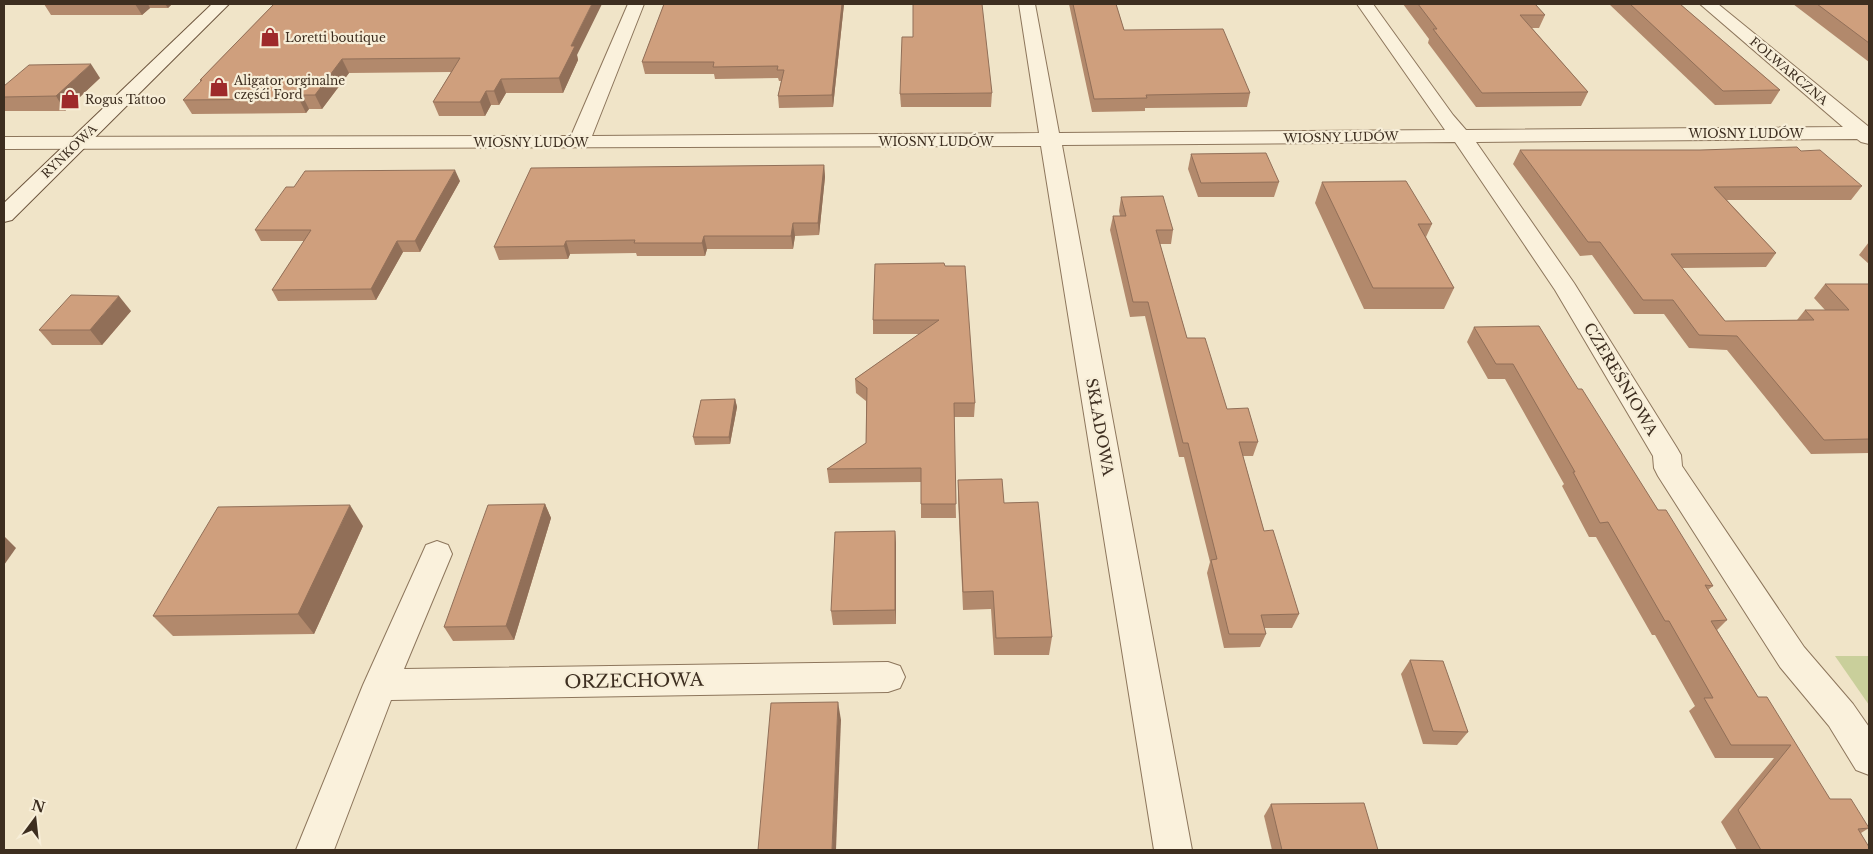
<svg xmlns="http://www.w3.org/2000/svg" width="1873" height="854" font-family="'Libre Baskerville',serif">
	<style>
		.green { fill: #c9cf9b }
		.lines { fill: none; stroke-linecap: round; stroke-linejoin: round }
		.street-casing { stroke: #8d765c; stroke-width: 2 }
		.secondary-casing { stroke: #6f573f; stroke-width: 2 }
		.street { fill: #faf1dc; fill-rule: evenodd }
		.secondary { fill: #faf1dc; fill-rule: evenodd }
		.wall { fill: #b2896c }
		.shaded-wall { fill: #916f58 }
		.building { fill: #cf9f7d; stroke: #916f58 }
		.labels { text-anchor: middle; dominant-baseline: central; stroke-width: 4.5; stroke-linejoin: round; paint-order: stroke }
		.far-poi-label { font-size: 12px; fill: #3d2e20; stroke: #f7eed8; text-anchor: start }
		.far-street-label { font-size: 12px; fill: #3d2e20; stroke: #f7eed8 }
		.street-label { font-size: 15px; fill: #3d2e20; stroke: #f7eed8 }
		.near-street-label { font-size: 18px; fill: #3d2e20; stroke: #f7eed8 }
	</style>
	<rect width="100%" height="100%" fill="#f0e4c8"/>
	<!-- green -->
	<polygon class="green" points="1835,656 1869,656 1869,705"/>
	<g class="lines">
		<defs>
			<g id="street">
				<polygon points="628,4 644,4 592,136 1039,133 1019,4 1035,4 1059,133 1445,130 1357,4 1373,4 1453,115 1466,130 1843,127 1700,4 1718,4 1869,127 1869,144 1861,142 1857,139 1476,142 1574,283 1677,448 1681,455 1682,466 1804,647 1853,704 1869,727 1869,775 1856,770 1829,726 1780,667 1658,476 1654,468 1653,456 1555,290 1455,142 1062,145 1192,850 1154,850 1041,146 4,149 4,137 571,136"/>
				<polygon points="437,541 448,545 452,554 404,669 888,662 900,666 905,677 900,688 888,692 391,700 334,850 296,850 363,685 422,554 426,545"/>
			</g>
			<polygon id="secondary" points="212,4 229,4 12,220 4,222 4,203"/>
		</defs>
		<!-- street casing -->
		<use href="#street" class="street-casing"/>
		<!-- secondary casing -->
		<use href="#secondary" class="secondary-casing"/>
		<!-- street -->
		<use href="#street" class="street"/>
		<!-- secondary -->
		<use href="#secondary" class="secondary"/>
	</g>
	<!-- wall -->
	<g class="wall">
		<polygon points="44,4 172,4 168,8 150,8 142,15 51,15"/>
		<polygon points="274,4 577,55 578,60 563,93 506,93 499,105 491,105 485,116 439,116 433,102 451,72 349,73 322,109 309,109 306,113 192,114 183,100 200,82 200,80"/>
		<polygon points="664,4 844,4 833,107 779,108 778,96 781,81 779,81 778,78 715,79 714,74 645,74 642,62"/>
		<polygon points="1069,4 1116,4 1124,30 1250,93 1247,107 1145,108 1145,111 1092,112"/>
		<polygon points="1403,4 1535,4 1545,15 1539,28 1532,28 1588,92 1581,106 1476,107 1428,43 1429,39"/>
		<polygon points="1609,4 1680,4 1780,90 1771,104 1715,105"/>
		<polygon points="1793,4 1869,4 1869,62"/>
		<polygon points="100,78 65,111 4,111 4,86"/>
		<polygon points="992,93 991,107 901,107 900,94"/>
		<polygon points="1520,150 1801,151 1862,186 1851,200 1727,200 1776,253 1766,267 1682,268 1725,321 1797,320 1805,310 1825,310 1814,298 1825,284 1869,284 1869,453 1811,454 1727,350 1689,348 1664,314 1634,314 1592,255 1580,256 1513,164"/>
		<polygon points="1191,154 1279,182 1274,197 1198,197 1188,169"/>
		<polygon points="824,165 825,177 819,235 795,236 793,249 707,249 705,256 637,256 636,253 570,254 568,259 499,260 494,247"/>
		<polygon points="460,181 420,252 403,252 376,300 278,301 272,290 304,241 261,241 255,230"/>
		<polygon points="1322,182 1432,224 1426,237 1454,288 1444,309 1364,309 1315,203"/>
		<polygon points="1121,197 1173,230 1171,244 1160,244 1187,338 1227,409 1258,442 1253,456 1243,456 1264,531 1299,614 1292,628 1264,628 1266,634 1260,647 1224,648 1207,573 1210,562 1184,457 1179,457 1145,316 1130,317 1110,230 1113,216 1120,216 1119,211"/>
		<polygon points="1869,242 1869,264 1859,255"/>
		<polygon points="945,266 975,403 974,417 954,417 956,518 921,518 921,482 829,483 827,469 866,443 866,401 856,393 855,379 919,334 873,334 873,320"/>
		<polygon points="131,311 102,345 52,345 39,330"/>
		<polygon points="1474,327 1578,389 1658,510 1713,586 1708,590 1727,620 1717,630 1758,697 1830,799 1869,828 1861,833 1869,850 1737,850 1721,822 1774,758 1715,758 1689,711 1695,706 1655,635 1652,635 1596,537 1589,537 1562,486 1564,484 1505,379 1488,379 1467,342"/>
		<polygon points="735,399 737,407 730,444 695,445 693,437"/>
		<polygon points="958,480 1004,503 1052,637 1049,655 994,655 991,609 963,610 958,498"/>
		<polygon points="545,504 551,518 514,640 453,641 444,627"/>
		<polygon points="363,526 314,634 173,636 153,616"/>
		<polygon points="895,531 896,545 896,624 833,625 831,611"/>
		<polygon points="1410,660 1468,732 1457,745 1423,744 1401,674"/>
		<polygon points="1271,804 1378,850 1272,850 1264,816"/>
	</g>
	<!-- shaded-wall -->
	<g class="shaded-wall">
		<polygon points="135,4 148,4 150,8 142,15"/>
		<polygon points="165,4 172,4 168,8"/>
		<polygon points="592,4 602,4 577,55 578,60 563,93 559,78 571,46"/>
		<polygon points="842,4 844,4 833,107 832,95"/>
		<polygon points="342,59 349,73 322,109 315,95"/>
		<polygon points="91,64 100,78 65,111 56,96"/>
		<polygon points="501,79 506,93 499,105 494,91"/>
		<polygon points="486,91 491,105 485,116 480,102"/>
		<polygon points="302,95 309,109 306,113 299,99"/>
		<polygon points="824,165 825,177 819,235 818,223"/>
		<polygon points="455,170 460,181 420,252 415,241"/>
		<polygon points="793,223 795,236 793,249 791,236"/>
		<polygon points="704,236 707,249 705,256 702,243"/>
		<polygon points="397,241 403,252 376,300 371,289"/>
		<polygon points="566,241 570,254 568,259 564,246"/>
		<polygon points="119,296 131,311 102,345 90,330"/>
		<polygon points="735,399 737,407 730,444 729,437"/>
		<polygon points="545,504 551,518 514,640 506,626"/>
		<polygon points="350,505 363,526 314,634 298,614"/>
		<polygon points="895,531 896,545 896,624 895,610"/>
		<polygon points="4,536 16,548 4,565"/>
		<polygon points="838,702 841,720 836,850 832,850"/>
	</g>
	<!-- building -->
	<g class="building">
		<polygon points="274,4 592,4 571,46 575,46 559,78 501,79 494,91 486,91 480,102 433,102 460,58 342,59 315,95 302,95 299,99 183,100 202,80 200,80"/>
		<polygon points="664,4 842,4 832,95 778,96 784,70 777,70 778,66 713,67 714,62 642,62"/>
		<polygon points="913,4 982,4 992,93 900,94 902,37 913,37"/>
		<polygon points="1073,4 1116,4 1124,30 1223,29 1250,93 1146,95 1147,98 1094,99"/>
		<polygon points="1418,4 1535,4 1545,15 1520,15 1588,92 1482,93 1433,29 1437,29"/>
		<polygon points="1630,4 1680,4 1780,90 1723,91"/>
		<polygon points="1817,4 1869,4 1869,43"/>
		<polygon points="91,64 56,96 4,97 4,86 29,65"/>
		<polygon points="1797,147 1801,151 1820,150 1862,186 1714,187 1776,253 1671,254 1725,321 1814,320 1805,310 1849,310 1825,284 1869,284 1869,439 1824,440 1737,336 1699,335 1673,300 1643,300 1600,242 1588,242 1520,150 1700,150"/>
		<polygon points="1266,153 1279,182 1201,183 1191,154"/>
		<polygon points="824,165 818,223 793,223 791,236 704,236 702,243 634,243 635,240 566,241 564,246 494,247 531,168"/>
		<polygon points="455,170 415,241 397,241 371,289 272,290 311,230 255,230 286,187 294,187 305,171"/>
		<polygon points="1406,181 1432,224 1418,224 1454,288 1373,288 1322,182"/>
		<polygon points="1163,196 1173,230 1156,230 1187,338 1205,338 1227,409 1248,408 1258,442 1239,442 1264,531 1273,530 1299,614 1261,615 1266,634 1229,634 1211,560 1217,559 1188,443 1183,443 1148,302 1133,302 1113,216 1126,216 1121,197"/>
		<polygon points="944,263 945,266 965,266 975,403 954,403 956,504 921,504 921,468 827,469 866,443 867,388 855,379 939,320 873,320 875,264"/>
		<polygon points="71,295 119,296 90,330 39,330"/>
		<polygon points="1539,326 1578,389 1582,389 1658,510 1666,510 1713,586 1705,585 1727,620 1711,621 1758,697 1767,697 1830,799 1851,799 1869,828 1858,829 1869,847 1869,850 1761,850 1738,810 1791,745 1731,745 1704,698 1713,698 1669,621 1665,621 1608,522 1600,523 1573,472 1575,472 1513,364 1496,364 1474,327"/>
		<polygon points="735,399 729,437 693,437 701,400"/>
		<polygon points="1002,479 1004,503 1038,502 1052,637 996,638 993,591 963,592 958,480"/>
		<polygon points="545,504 506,626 444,627 488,505"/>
		<polygon points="350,505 298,614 153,616 218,507"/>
		<polygon points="895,531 895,610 831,611 835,532"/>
		<polygon points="1410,660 1443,661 1468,732 1433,731"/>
		<polygon points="838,702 832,850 758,850 771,703"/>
		<polygon points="1364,803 1378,850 1282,850 1271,804"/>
	</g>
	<!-- icons -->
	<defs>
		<symbol id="shop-bare" viewBox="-9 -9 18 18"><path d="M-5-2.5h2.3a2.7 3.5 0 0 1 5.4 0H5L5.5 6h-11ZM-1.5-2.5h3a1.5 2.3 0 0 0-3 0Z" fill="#9e2a2b" stroke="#f7eed8" stroke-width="2.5" paint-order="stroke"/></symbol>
	</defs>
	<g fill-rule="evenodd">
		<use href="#shop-bare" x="256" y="23" width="28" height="28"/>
		<use href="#shop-bare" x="205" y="73" width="28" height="28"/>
		<use href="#shop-bare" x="56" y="85" width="28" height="28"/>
	</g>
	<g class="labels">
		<!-- far-poi labels -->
		<g class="far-poi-label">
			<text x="285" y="37">Loretti boutique</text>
			<text x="234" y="80">Aligator orginalne<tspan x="234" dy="14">częśći Ford</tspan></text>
			<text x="85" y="99">Rogus Tattoo</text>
		</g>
		<!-- far-street labels -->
		<g class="far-street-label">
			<text transform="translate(1789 71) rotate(40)">FOLWARCZNA</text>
			<text x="1746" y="133">WIOSNY LUDÓW</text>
			<text transform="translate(1341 137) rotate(-1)">WIOSNY LUDÓW</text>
			<text x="936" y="141">WIOSNY LUDÓW</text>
			<text x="531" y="142">WIOSNY LUDÓW</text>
			<text transform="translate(69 151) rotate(-44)">RYNKOWA</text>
		</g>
		<!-- street labels -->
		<g class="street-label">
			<text transform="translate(1621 379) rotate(59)">CZEREŚNIOWA</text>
			<text transform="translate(1100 427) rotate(80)">SKŁADOWA</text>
		</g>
		<!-- near-street labels -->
		<g class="near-street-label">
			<text transform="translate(634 681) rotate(-1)">ORZECHOWA</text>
		</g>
	</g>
	<!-- border -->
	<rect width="1873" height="854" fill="none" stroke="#3d2e20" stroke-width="10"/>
	<!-- north arrow -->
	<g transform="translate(35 819) rotate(15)" stroke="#f7eed8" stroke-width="4" paint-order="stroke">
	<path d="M0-4L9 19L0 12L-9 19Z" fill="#3d2e20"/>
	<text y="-8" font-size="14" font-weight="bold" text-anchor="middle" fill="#3d2e20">N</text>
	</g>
</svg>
